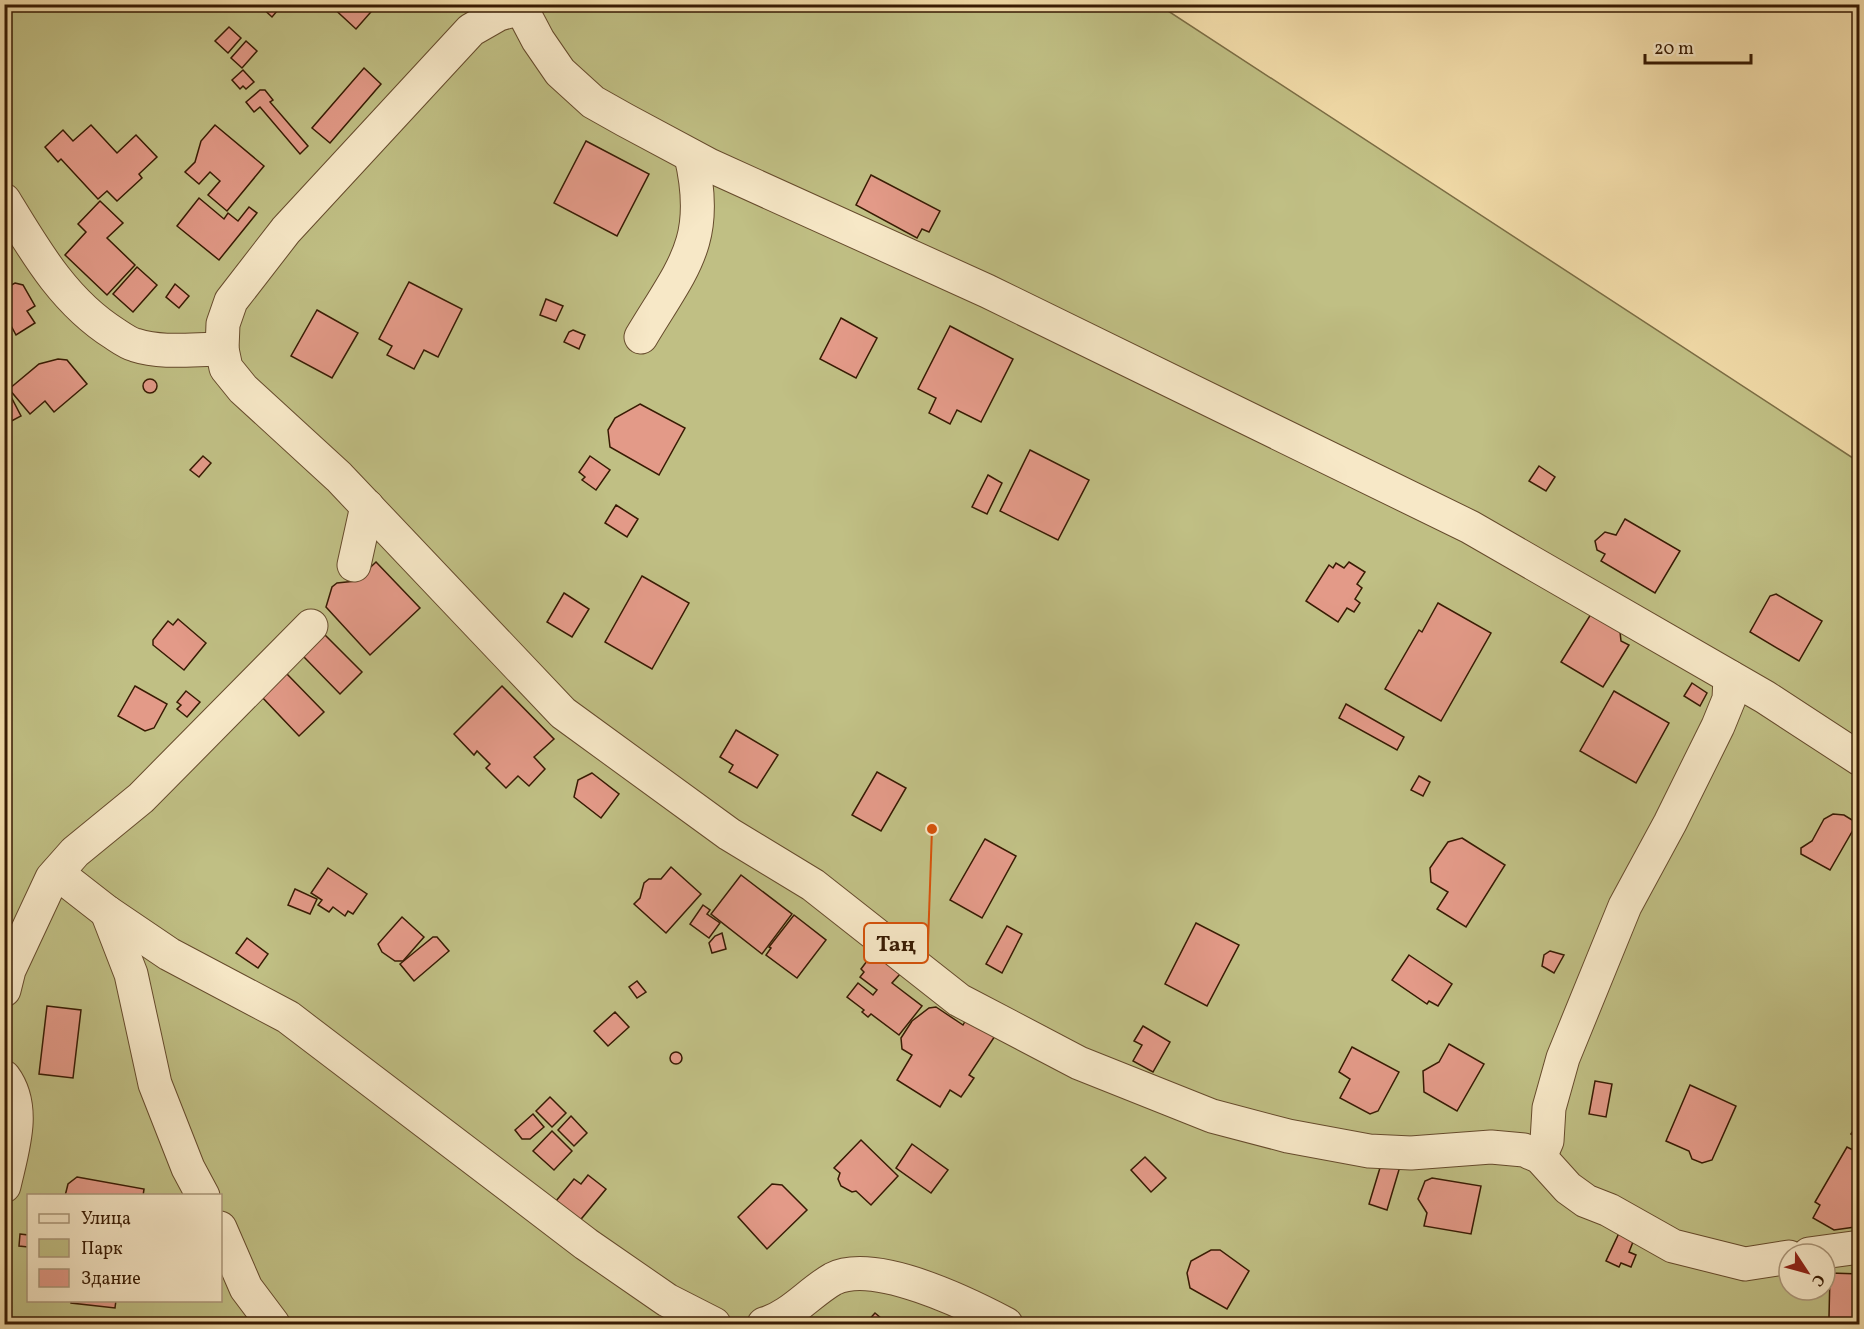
<svg xmlns="http://www.w3.org/2000/svg" width="1864" height="1329" font-family="Vollkorn,serif">
	<style>
		.green { fill: #c0bf84; stroke: #7c6d44; stroke-width: 1.5; fill-rule: evenodd }
		.building { fill: #e39a88; stroke: #381b03; stroke-width: 1.5 }
		.lines { fill: none; stroke-linecap: round; stroke-linejoin: round }
		.street-casing { stroke: #664b2c; stroke-width: 35 }
		.street { stroke: #f7e8c7; stroke-width: 33 }
		.leader { fill: none; stroke: #d6530b; stroke-width: 2 }
		.callout-dot { fill: #d6530b; stroke: #f7e8c7; stroke-width: 2 }
		.callout { fill: #f7e8c7; stroke: #d6530b; stroke-width: 2 }
		.callout-label { font-size: 22px; text-anchor: middle; font-weight: bold; fill: #381b03 }
	</style>
	<rect width="100%" height="100%" fill="#f2dca9"/>
	<filter id="stains"><feTurbulence type="fractalNoise" baseFrequency=".00333" numOctaves="4"/><feColorMatrix values="0 0 0 0 .2 0 0 0 0 .09 0 0 0 0 .02 0 0 0 .5 -.17"/></filter>
	<radialGradient id="worn" r=".72"><stop offset=".6" stop-color="#630" stop-opacity="0"/><stop offset="1" stop-color="#630" stop-opacity=".3"/></radialGradient>
	<!-- green -->
	<path class="green" d="M5,5h1154l700,457v862h-1854zM28,1196h192v104h-192zM1789,1254h36v36h-36z"/>
	<!-- building -->
	<g class="building">
		<polygon points="258,4 283,4 272,17"/>
		<polygon points="329,4 386,4 382,9 377,5 356,29"/>
		<polygon points="229,27 241,38 228,53 215,41"/>
		<polygon points="246,41 257,51 242,68 231,58"/>
		<polygon points="364,68 381,84 330,143 312,128"/>
		<polygon points="243,70 254,82 246,89 243,86 240,89 232,80"/>
		<polygon points="260,90 265,90 273,100 270,102 308,146 300,154 260,107 254,112 246,102"/>
		<polygon points="91,125 117,153 136,135 157,157 139,174 142,178 117,201 107,191 98,199 61,159 58,162 45,147 63,130 73,141"/>
		<polygon points="215,125 264,166 227,211 208,195 220,181 210,172 199,184 185,172 195,162 201,141"/>
		<polygon points="586,141 649,174 617,236 554,203"/>
		<polygon points="871,175 940,211 929,232 922,229 917,238 856,205"/>
		<polygon points="199,198 224,219 228,213 238,221 249,207 257,213 219,260 177,226"/>
		<polygon points="100,201 123,223 107,238 135,265 107,295 65,255 86,232 78,224"/>
		<polygon points="137,267 157,285 133,312 113,294"/>
		<polygon points="409,282 462,309 438,357 424,350 414,369 387,355 392,346 379,339"/>
		<polygon points="15,283 23,285 35,306 27,311 35,323 16,335 9,322 4,325 4,289"/>
		<polygon points="175,284 189,296 179,308 166,297"/>
		<polygon points="546,299 563,306 556,321 540,315"/>
		<polygon points="317,310 358,333 332,378 291,356"/>
		<polygon points="841,318 877,338 856,378 820,359"/>
		<polygon points="950,326 1013,359 981,422 957,410 950,424 929,413 936,398 918,389"/>
		<polygon points="573,330 585,335 579,349 564,342 569,332"/>
		<polygon points="58,359 67,360 87,384 54,412 45,401 30,414 9,389 39,364"/>
		<circle cx="150" cy="386" r="7"/>
		<polygon points="8,391 21,416 4,425 4,393"/>
		<polygon points="640,404 685,428 659,475 610,447 608,430 615,418"/>
		<polygon points="1030,450 1089,480 1058,540 1000,511"/>
		<polygon points="203,456 211,463 199,477 190,470"/>
		<polygon points="590,456 610,470 596,490 582,480 585,477 579,472"/>
		<polygon points="1539,466 1555,477 1546,491 1529,481"/>
		<polygon points="988,475 1002,483 987,514 972,507"/>
		<polygon points="616,505 638,519 627,537 605,523"/>
		<polygon points="1625,519 1680,551 1655,593 1601,561 1605,554 1597,550 1595,541 1605,532 1616,535"/>
		<polygon points="376,562 420,608 370,655 326,607 332,587 337,583 356,581"/>
		<polygon points="1349,562 1365,572 1357,584 1362,588 1355,599 1360,603 1354,612 1347,608 1338,622 1306,601 1329,565 1333,568 1336,563 1344,568"/>
		<polygon points="642,576 689,603 652,669 605,642"/>
		<polygon points="564,593 589,609 572,637 547,622"/>
		<polygon points="1776,594 1822,621 1799,661 1750,632 1770,596"/>
		<polygon points="1438,603 1491,633 1441,721 1385,689 1419,630 1422,632"/>
		<polygon points="1591,614 1620,632 1621,641 1629,645 1603,687 1561,662"/>
		<polygon points="178,619 206,643 184,670 153,645 153,640 168,621 173,625"/>
		<polygon points="322,632 362,672 340,694 303,656"/>
		<polygon points="286,673 324,712 299,736 261,696"/>
		<polygon points="1692,683 1707,693 1700,706 1684,696"/>
		<polygon points="135,686 167,704 154,728 145,731 118,716"/>
		<polygon points="502,686 554,739 534,757 545,769 529,786 518,776 506,788 486,768 490,764 477,751 474,755 454,734"/>
		<polygon points="186,691 200,702 187,717 177,709 181,705 177,702"/>
		<polygon points="1614,691 1669,723 1636,783 1580,751"/>
		<polygon points="1346,704 1404,737 1397,750 1339,718"/>
		<polygon points="736,730 778,755 757,788 729,772 733,765 720,757"/>
		<polygon points="877,772 906,788 881,831 852,815"/>
		<polygon points="592,773 619,794 601,818 574,797 578,780"/>
		<polygon points="1419,776 1430,782 1423,796 1411,790"/>
		<polygon points="1833,814 1844,815 1857,823 1830,870 1801,854 1801,848 1812,841 1824,819"/>
		<polygon points="1462,838 1505,865 1466,927 1437,909 1448,892 1431,882 1430,868 1448,842"/>
		<polygon points="985,839 1016,856 982,918 950,900"/>
		<polygon points="671,867 701,894 666,933 634,904 640,898 644,883 649,879 661,879"/>
		<polygon points="328,868 367,894 353,914 348,911 345,916 333,907 329,912 318,905 322,900 311,893"/>
		<polygon points="741,875 792,914 762,954 711,914"/>
		<polygon points="295,889 317,899 310,914 288,905"/>
		<polygon points="703,905 710,910 707,914 720,923 709,938 690,924"/>
		<polygon points="794,915 826,940 797,978 766,955 771,948 769,947"/>
		<polygon points="402,917 424,937 403,961 395,961 382,952 378,944"/>
		<polygon points="1196,923 1239,945 1207,1006 1165,984"/>
		<polygon points="1007,926 1022,934 1002,973 986,964"/>
		<polygon points="722,933 726,949 712,953 709,943 715,936"/>
		<polygon points="433,937 437,937 449,951 414,981 400,964"/>
		<polygon points="247,938 268,954 258,968 236,953"/>
		<polygon points="1550,951 1564,955 1554,973 1542,966 1544,955"/>
		<polygon points="873,953 900,974 892,983 922,1006 899,1035 871,1014 868,1017 862,1012 864,1010 847,997 858,983 873,995 877,990 860,977 864,972 861,969"/>
		<polygon points="1409,955 1452,984 1438,1006 1429,1001 1427,1004 1392,980"/>
		<polygon points="637,981 646,992 637,998 629,987"/>
		<polygon points="47,1006 81,1010 73,1078 39,1074"/>
		<polygon points="936,1007 963,1025 967,1018 995,1036 969,1075 974,1078 961,1097 950,1090 940,1107 897,1080 912,1055 902,1049 901,1038 912,1021 929,1008"/>
		<polygon points="615,1012 629,1027 608,1046 594,1031"/>
		<polygon points="1143,1026 1170,1042 1153,1072 1133,1061 1142,1045 1134,1041"/>
		<polygon points="1449,1044 1484,1064 1457,1111 1424,1092 1423,1071 1439,1062"/>
		<polygon points="1352,1047 1399,1072 1378,1111 1370,1114 1340,1098 1350,1079 1339,1072"/>
		<circle cx="676" cy="1058" r="6"/>
		<polygon points="1595,1081 1612,1084 1606,1117 1589,1114"/>
		<polygon points="1690,1085 1736,1106 1712,1160 1702,1163 1692,1159 1689,1151 1666,1141"/>
		<polygon points="550,1097 566,1113 552,1127 536,1111"/>
		<polygon points="533,1114 544,1127 530,1139 522,1139 515,1130"/>
		<polygon points="571,1116 587,1133 574,1146 558,1130"/>
		<polygon points="1860,1120 1860,1139 1851,1134"/>
		<polygon points="552,1131 572,1151 554,1170 533,1151"/>
		<polygon points="861,1140 898,1176 871,1205 856,1191 852,1192 841,1186 838,1179 840,1173 834,1168"/>
		<polygon points="912,1144 948,1170 931,1193 896,1168"/>
		<polygon points="1859,1145 1860,1219 1855,1227 1834,1230 1813,1218 1820,1205 1815,1202 1847,1147 1855,1151"/>
		<polygon points="1145,1157 1166,1178 1151,1192 1131,1170"/>
		<polygon points="1383,1158 1401,1163 1387,1210 1369,1204"/>
		<polygon points="588,1175 606,1189 577,1224 556,1201 574,1179 581,1184"/>
		<polygon points="77,1177 144,1189 143,1196 65,1196 68,1184"/>
		<polygon points="1432,1178 1481,1186 1471,1234 1424,1226 1427,1213 1418,1199 1425,1181"/>
		<polygon points="772,1184 782,1185 807,1210 767,1249 738,1217"/>
		<polygon points="1620,1231 1635,1237 1629,1252 1636,1255 1631,1267 1621,1263 1619,1267 1606,1261"/>
		<polygon points="20,1234 28,1235 28,1247 19,1246"/>
		<polygon points="1211,1250 1220,1250 1249,1271 1227,1309 1190,1288 1187,1273 1191,1261"/>
		<polygon points="1830,1273 1860,1274 1860,1324 1838,1324 1829,1317"/>
		<polygon points="71,1300 116,1300 115,1308 71,1303"/>
		<polygon points="875,1313 888,1324 865,1324"/>
		<polygon points="961,1317 969,1324 954,1324"/>
	</g>
	<g class="lines">
		<defs>
			<g id="street">
				<polyline points="519,4 538,40 560,72 593,102 625,120 709,165 987,291 1470,527 1765,697 1860,759"/>
				<polyline points="521,8 499,14 471,30 286,230 231,301 223,324 222,349 226,368 243,389 339,477 563,713 729,834 813,885 959,1000 1079,1063 1212,1116 1288,1136 1369,1151 1411,1153 1491,1147 1524,1150 1540,1157 1568,1188 1586,1201 1609,1210 1673,1246 1745,1264 1789,1257"/>
				<path d="M4,200c31,51 60,102 111,134 6,4 13,9 20,11 28,9 58,4 87,4"/>
				<path d="M641,337c42,-70 70,-96 50,-181"/>
				<polyline points="354,565 367,506"/>
				<polyline points="57,873 107,912 169,954 288,1017 586,1244 667,1300 714,1324"/>
				<polyline points="107,912 131,974 155,1084 188,1168 203,1196"/>
				<polyline points="4,990 9,970 52,878 75,852 141,798 311,626"/>
				<path d="M4,1077c23,31 8,73 0,109"/>
				<polyline points="1540,1157 1547,1141 1549,1108 1563,1058 1625,906 1670,823 1718,726 1729,699 1730,677"/>
				<polyline points="220,1228 246,1288 273,1324"/>
				<polyline points="1809,1254 1860,1247"/>
				<path d="M764,1324c26,-7 46,-32 69,-45 41,-21 135,25 173,45"/>
			</g>
		</defs>
		<!-- street casing -->
		<use href="#street" class="street-casing"/>
		<!-- street -->
		<use href="#street" class="street"/>
	</g>
	<!-- callouts -->
	<path class="leader" d="M932 829L928 943"/>
	<circle class="callout-dot" cx="932" cy="829" r="6"/>
	<rect class="callout" x="864" y="923" width="64" height="40" rx="6"/>
	<g class="callout-label">
		<text x="896" y="951">Таң</text>
	</g>
	<!-- margin -->
	<rect width="1864" height="1329" fill="none" stroke="#f2dca9" stroke-width="24"/>
	<rect x="6" y="6" width="1852" height="1317" fill="none" stroke="#381b03" stroke-width="3"/>
	<rect x="12" y="12" width="1840" height="1305" fill="none" stroke="#381b03" stroke-width="1.5"/>
	<!-- legend -->
	<rect x="27" y="1194" width="195" height="108" fill="#f7e8c7" stroke="#ab9679" stroke-width="1.5"/>
	<rect x="39" y="1214" width="30" height="9" fill="#f7e8c7" stroke="#ab9679" stroke-width="1.5"/>
	<text x="81" y="1224" font-size="18" fill="#381b03">Улица</text>
	<rect x="39" y="1239" width="30" height="18" fill="#c0bf84" stroke="#ab9679" stroke-width="1.5"/>
	<text x="81" y="1254" font-size="18" fill="#381b03">Парк</text>
	<rect x="39" y="1269" width="30" height="18" fill="#e39a88" stroke="#ab9679" stroke-width="1.5"/>
	<text x="81" y="1284" font-size="18" fill="#381b03">Здание</text>
	<!-- north arrow -->
	<g transform="translate(1807 1272) rotate(126)"><circle r="28" fill="#f7e8c7" stroke="#ab9679" stroke-width="1.5"/>
	<path d="M0-4.5L10 22L0 15L-10 22Z" fill="#8f2418"/>
	<text y="-9" font-size="16" font-weight="bold" text-anchor="middle" fill="#381b03">С</text>
	</g>
	<!-- scale -->
	<path d="M1645 54v9h106v-9" fill="none" stroke="#381b03" stroke-width="3"/>
	<text x="1654" y="54" font-size="18" fill="#381b03" stroke="#f7e8c7" stroke-width="4.5" paint-order="stroke">20 m</text>
	<rect width="100%" height="100%" filter="url(#stains)"/>
	<rect width="100%" height="100%" fill="url(#worn)"/>
</svg>
